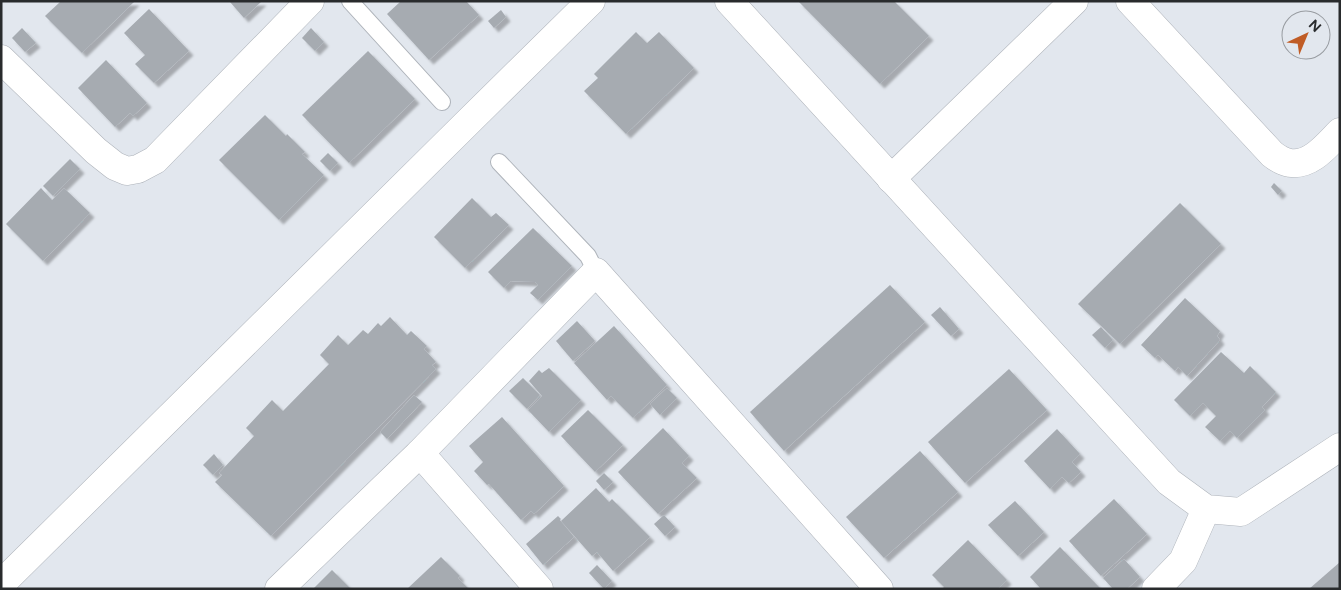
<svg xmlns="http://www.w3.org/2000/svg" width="1341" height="590" font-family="Figtree,sans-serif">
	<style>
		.building { fill: #a6abb1; filter: url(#shadow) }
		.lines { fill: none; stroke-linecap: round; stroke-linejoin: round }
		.service-casing { stroke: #aeb3ba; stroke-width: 18 }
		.minor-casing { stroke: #aeb3ba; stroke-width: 29 }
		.tertiary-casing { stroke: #aeb3ba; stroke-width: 29 }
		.service { stroke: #fff; stroke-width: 16 }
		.minor { stroke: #fff; stroke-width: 28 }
		.tertiary { stroke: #fff; stroke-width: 28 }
	</style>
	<defs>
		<filter id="shadow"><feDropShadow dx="4.5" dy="4.5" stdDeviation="1" flood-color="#0004"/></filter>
	</defs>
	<rect width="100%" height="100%" fill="#e2e7ee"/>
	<!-- building -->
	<g class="building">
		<polygon points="61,1 135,1 82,53 45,16"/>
		<polygon points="231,1 262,1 244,18 230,2"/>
		<polygon points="401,1 466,1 479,15 429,60 387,14"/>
		<polygon points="798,1 894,1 929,36 880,84"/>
		<polygon points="149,9 189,51 154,83 135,64 145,55 124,33"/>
		<polygon points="501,10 506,17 494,28 488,21"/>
		<polygon points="22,28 36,43 25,52 12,38"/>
		<polygon points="311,28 324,42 315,51 302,38"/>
		<polygon points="636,32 647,43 659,32 694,68 626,134 584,91 598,78 594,74"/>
		<polygon points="368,51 415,99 349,163 302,115"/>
		<polygon points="106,60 147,103 133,116 130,113 115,127 78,88"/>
		<polygon points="265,115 286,136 287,134 305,152 302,154 324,175 279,220 219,160"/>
		<polygon points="328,153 338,163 330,171 320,161"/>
		<polygon points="70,159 80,169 53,196 43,186"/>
		<polygon points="1274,183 1282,191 1278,195 1271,187"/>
		<polygon points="41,188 52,200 64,188 90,213 43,261 6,224"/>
		<polygon points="472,198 491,217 496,213 509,225 465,268 434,237"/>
		<polygon points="1180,203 1221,244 1120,344 1078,304"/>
		<polygon points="533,228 572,266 538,300 530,293 538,285 535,282 511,281 504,288 488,272"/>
		<polygon points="890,285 925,322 784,451 750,412"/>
		<polygon points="1185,298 1220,331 1217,336 1220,340 1187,376 1178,367 1175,371 1158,355 1155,358 1141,345"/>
		<polygon points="940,307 959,329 951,336 931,315"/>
		<polygon points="390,317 407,335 411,331 427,346 424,349 436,362 432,365 436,369 271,536 215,482 222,475 219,473 254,436 246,428 272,400 283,411 329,364 320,355 338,335 348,345 363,330 368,334 378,323 381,326"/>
		<polygon points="577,321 595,341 573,361 556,341"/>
		<polygon points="614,326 667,385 633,418 611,396 607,400 574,363"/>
		<polygon points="1101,327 1113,340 1105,348 1092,335"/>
		<polygon points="1221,352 1244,373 1250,366 1276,392 1262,407 1265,410 1237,438 1230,431 1220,441 1205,427 1216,416 1203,403 1190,416 1174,400"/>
		<polygon points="549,368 581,400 549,432 528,410 542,396 529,381 539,370 542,373"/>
		<polygon points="1009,369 1047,410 965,483 928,442"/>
		<polygon points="523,378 540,395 527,409 509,391"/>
		<polygon points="667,388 677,398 660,415 650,404"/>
		<polygon points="414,395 422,402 387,439 380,432"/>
		<polygon points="588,410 623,445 595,472 561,436"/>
		<polygon points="502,417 564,486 534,514 531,511 521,520 489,484 487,485 474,471 483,462 469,446"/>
		<polygon points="663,428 689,456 682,463 697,478 658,514 618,472"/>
		<polygon points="1057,429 1080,454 1072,462 1081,472 1069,483 1062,477 1050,489 1024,461"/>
		<polygon points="920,451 958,492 884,558 846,517"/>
		<polygon points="214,454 223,465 213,475 203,465"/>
		<polygon points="604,473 613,482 604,490 596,481"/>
		<polygon points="596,488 609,502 612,499 650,537 613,571 597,552 592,556 561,521"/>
		<polygon points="1114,499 1147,534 1101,576 1069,541"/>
		<polygon points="1015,501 1044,532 1018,556 988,525"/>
		<polygon points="664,515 675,527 665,536 654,524"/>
		<polygon points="558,516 561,519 560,520 574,537 543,565 526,544"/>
		<polygon points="968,540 1007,580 998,589 942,589 944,587 932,575"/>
		<polygon points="1060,547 1101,589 1041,589 1030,577"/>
		<polygon points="441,557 460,576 458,578 469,589 407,589"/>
		<polygon points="1124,559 1140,577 1127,589 1113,589 1103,578"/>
		<polygon points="1340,562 1340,589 1309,589"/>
		<polygon points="597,565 612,581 604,589 589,573"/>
		<polygon points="332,570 351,589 313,589"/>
	</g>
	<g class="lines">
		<defs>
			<g id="service">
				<polyline points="350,1 442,102"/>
				<polyline points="499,162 588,256 596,272"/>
			</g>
			<g id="minor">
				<path d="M1130,1l142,153c5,4 12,8 18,9 21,3 37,-18 50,-31"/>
				<polyline points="1,59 96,151 115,166 127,171 138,169 155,160 310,1"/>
				<polyline points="891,179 1074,1"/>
				<polyline points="279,589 420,453"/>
				<polyline points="539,589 420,453 596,272 879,589"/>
				<polyline points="1156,589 1183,561 1206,509"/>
			</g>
			<g id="tertiary">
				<polyline points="729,1 1169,482 1206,509 1241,512 1340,447"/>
				<polyline points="1,584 465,125 591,1"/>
			</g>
		</defs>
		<!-- service casing -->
		<use href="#service" class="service-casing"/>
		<!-- minor casing -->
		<use href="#minor" class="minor-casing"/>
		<!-- tertiary casing -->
		<use href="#tertiary" class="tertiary-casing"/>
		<!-- service -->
		<use href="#service" class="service"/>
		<!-- minor -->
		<use href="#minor" class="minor"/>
		<!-- tertiary -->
		<use href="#tertiary" class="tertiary"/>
	</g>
	<!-- border -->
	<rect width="1341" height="590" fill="none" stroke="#292b2d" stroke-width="5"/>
	<!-- north arrow -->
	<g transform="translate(1306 35) rotate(44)"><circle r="24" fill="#e2e7ee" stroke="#989ca1"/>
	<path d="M0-4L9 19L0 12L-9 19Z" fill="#c05c25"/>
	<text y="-8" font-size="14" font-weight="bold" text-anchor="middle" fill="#292b2d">N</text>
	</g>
</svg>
